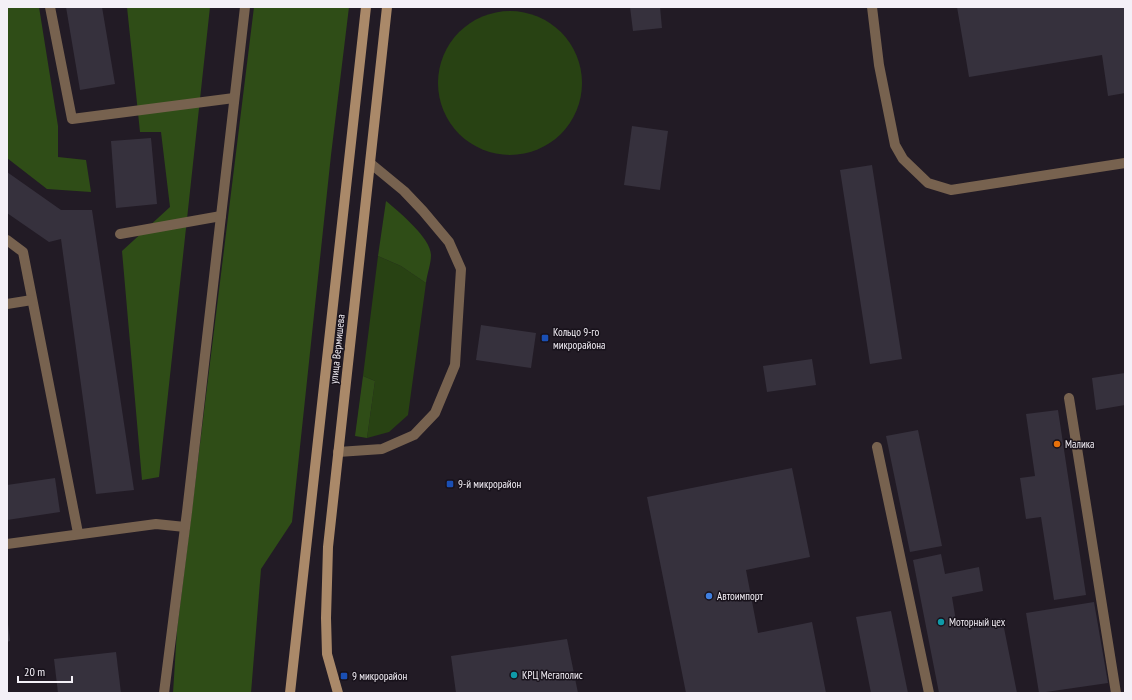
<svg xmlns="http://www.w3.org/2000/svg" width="1132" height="700" font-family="'PT Sans Narrow',sans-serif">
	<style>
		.green { fill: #284213 }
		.forest { fill: #2f4d17 }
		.building { fill: #36313d }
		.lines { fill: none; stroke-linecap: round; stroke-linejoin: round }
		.service { stroke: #77624f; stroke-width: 10 }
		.secondary { stroke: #aa8969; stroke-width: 10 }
		.transit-dot { fill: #1a4fb4; stroke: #18121b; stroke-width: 1.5 }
		.food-dot { fill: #e8710a; stroke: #18121b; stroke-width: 1.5 }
		.shop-dot { fill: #3f7fe0; stroke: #18121b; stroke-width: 1.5 }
		.culture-dot { fill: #0f9aa8; stroke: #18121b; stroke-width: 1.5 }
		.labels { text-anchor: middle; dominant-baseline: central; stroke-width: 3; stroke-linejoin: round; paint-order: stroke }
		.poi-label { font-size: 11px; fill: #f4f0f7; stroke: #18121b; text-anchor: start }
		.street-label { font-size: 11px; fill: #f4f0f7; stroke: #18121b }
	</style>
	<rect width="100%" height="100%" fill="#221b25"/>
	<!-- green -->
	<g class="green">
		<circle cx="510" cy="83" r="72"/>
		<polygon points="378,256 401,266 426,283 408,415 389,432 367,438 375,381 363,376"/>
	</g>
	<!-- forest -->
	<g class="forest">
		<polygon points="7,7 39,7 58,126 58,157 86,160 91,192 47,189 7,158"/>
		<polygon points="127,7 210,7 159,477 142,480 122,251 170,207 161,132 140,132"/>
		<polygon points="254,7 349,7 331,155 292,522 261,569 251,693 173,693 177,630"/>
		<path d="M386,201c12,10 45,37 45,54 0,9 -4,19 -5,28l-25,-17 -23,-10z"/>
		<polygon points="363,376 375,381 367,438 355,436"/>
	</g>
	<!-- building -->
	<g class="building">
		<polygon points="66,7 102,7 115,84 80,90"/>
		<polygon points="630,7 660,7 662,28 633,31"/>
		<polygon points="957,7 1125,7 1125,93 1108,96 1102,55 969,77"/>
		<polygon points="632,126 668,131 660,190 624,185"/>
		<polygon points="151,138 157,204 116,208 111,141"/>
		<polygon points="872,165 902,359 870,364 840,170"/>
		<polygon points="7,172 61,210 92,210 134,490 96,494 61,239 49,242 7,213"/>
		<polygon points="481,325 536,333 531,368 476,360"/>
		<polygon points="812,359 816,385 767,392 763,366"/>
		<polygon points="1125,373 1125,405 1096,410 1092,378"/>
		<polygon points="1058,410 1086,595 1054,600 1041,517 1026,519 1020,478 1035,476 1026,414"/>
		<polygon points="918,430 942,546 910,552 886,436"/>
		<polygon points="792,468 810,557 746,570 758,633 812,622 826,693 686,693 647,497"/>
		<polygon points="55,478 60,512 7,520 7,485"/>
		<polygon points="941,554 945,574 979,567 983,591 952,597 957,627 1002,618 1017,693 939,693 913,560"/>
		<polygon points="1094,602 1108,683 1039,693 1026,613"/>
		<polygon points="891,611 908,693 871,693 856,617"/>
		<polygon points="7,624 8,624 10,641 7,642"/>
		<polygon points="567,639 578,693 456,693 451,656"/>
		<polygon points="116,652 121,693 58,693 54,659"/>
	</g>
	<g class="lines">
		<!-- service -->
		<g class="service">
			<polyline points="50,7 72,119 234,98"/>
			<polyline points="872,7 879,65 895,145 903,159 928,183 951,190 1125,163"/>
			<polyline points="120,234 221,216"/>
			<polyline points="7,240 23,252 78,533"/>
			<polyline points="7,304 32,300"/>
			<polyline points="1069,398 1116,693"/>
			<polyline points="877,447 929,693"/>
			<polyline points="338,452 382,449 414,435 435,413 455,365 461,269 449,242 423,211 404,191 370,163"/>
			<polyline points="7,544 156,524 185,527"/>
			<polyline points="164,693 187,512 245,7"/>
		</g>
		<!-- secondary -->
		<g class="secondary">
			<polyline points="290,693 366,7"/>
			<polyline points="338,693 327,654 326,618 328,547 387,7"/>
		</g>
	</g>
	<!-- markers -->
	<g class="transit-dot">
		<rect x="541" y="334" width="8" height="8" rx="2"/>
		<rect x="446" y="480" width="8" height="8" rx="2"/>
		<rect x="340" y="672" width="8" height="8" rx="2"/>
	</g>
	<circle class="food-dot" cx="1057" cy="444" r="4"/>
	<circle class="shop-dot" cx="709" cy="596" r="4"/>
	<g class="culture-dot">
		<circle cx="941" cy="622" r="4"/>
		<circle cx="514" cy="675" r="4"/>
	</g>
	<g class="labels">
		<!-- poi labels -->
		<g class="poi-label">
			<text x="553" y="332">Кольцо 9-го<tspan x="553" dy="13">микрорайона</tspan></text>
			<text x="1065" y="444">Малика</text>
			<text x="458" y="484">9-й микрорайон</text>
			<text x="717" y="596">Автоимпорт</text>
			<text x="949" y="622">Моторный цех</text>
			<text x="522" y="675">КРЦ Мегаполис</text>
			<text x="352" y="676">9 микрорайон</text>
		</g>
		<!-- street labels -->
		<g class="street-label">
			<text transform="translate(337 349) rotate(-84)">улица Вермишева</text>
		</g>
	</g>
	<!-- border -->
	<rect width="1132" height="700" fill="none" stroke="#f4f0f7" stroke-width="16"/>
	<!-- scale -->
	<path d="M18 676v6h54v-6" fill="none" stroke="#f4f0f7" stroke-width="2"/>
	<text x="24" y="676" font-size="12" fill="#f4f0f7" stroke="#18121b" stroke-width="3" paint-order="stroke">20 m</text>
</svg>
